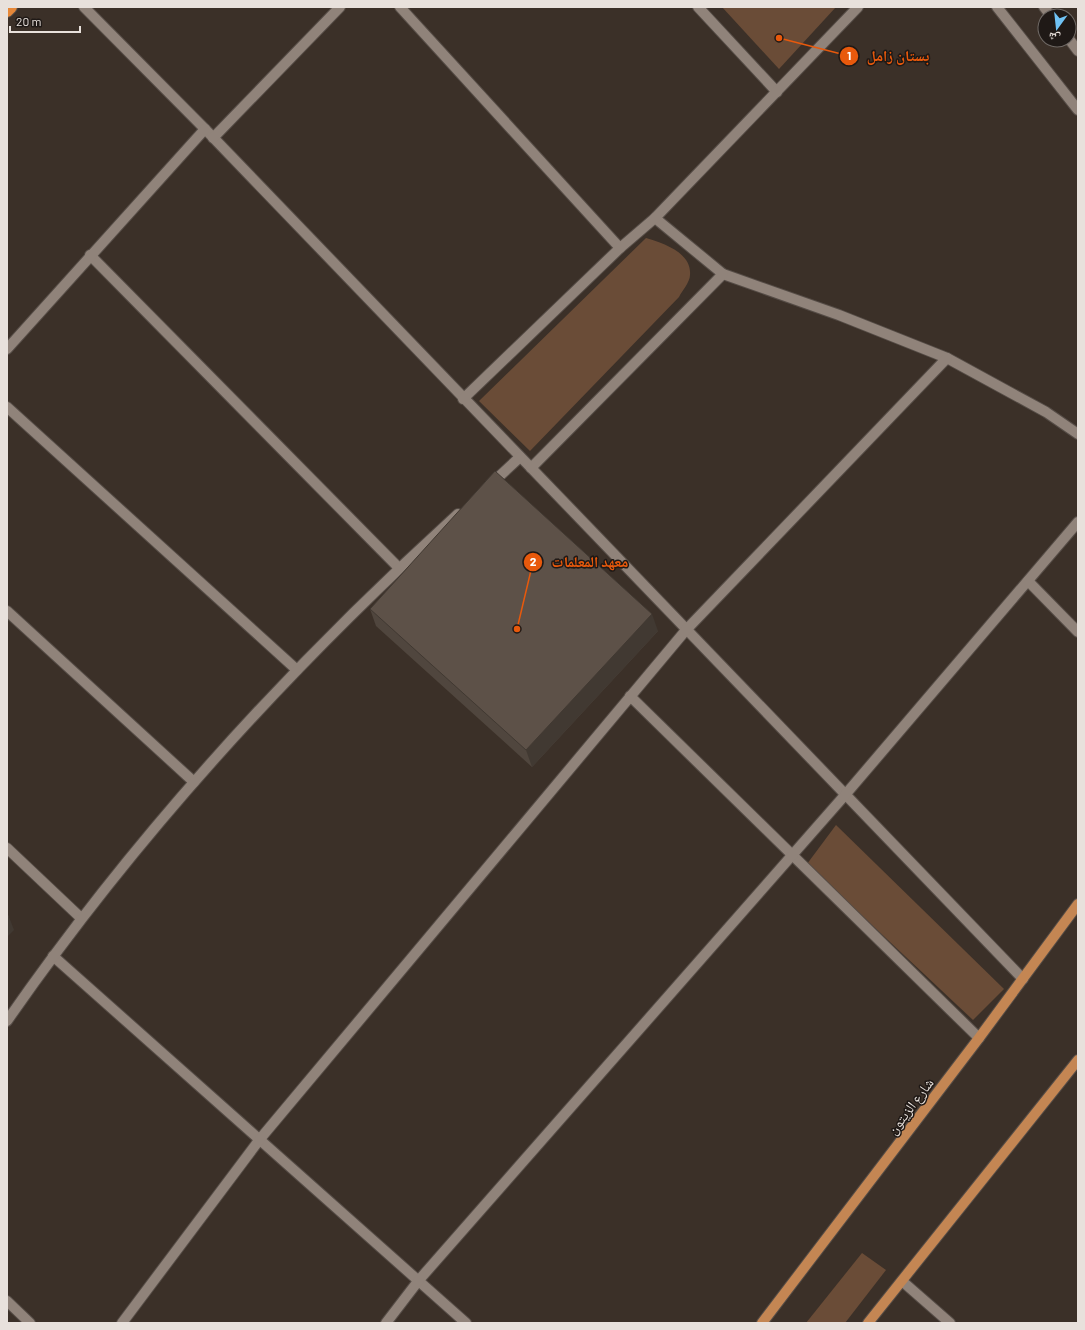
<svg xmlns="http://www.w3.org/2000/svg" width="1085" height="1330" font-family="Barlow,'Noto Naskh Arabic',sans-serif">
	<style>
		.green { fill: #6a4c37 }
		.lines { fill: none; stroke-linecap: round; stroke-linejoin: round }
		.street-casing { stroke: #554c46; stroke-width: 12 }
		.secondary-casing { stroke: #554c46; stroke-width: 12 }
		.primary-casing { stroke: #554c46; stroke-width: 12 }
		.highway-casing { stroke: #554c46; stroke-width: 14 }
		.street { stroke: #90837a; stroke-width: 10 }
		.secondary { stroke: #90837a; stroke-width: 10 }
		.primary { stroke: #c48653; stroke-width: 10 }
		.highway { stroke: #e68839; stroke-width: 12 }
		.wall { fill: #50463e }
		.shaded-wall { fill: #413932 }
		.building { fill: #5d5148; stroke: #413932 }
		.labels { text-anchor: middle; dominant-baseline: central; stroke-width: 3; stroke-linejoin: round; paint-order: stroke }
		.street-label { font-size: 14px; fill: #e8e1dc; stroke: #1f1916 }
		.leader { fill: none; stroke: #e8590c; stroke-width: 1.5 }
		.callout-dot { fill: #e8590c; stroke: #1f1916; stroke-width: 1.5 }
		.mark-label { font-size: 12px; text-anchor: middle; font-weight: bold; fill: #fff }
		.callout-label { font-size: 15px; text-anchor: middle; font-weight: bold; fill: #e8590c; stroke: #1f1916; stroke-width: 3; stroke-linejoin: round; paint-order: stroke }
	</style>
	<rect width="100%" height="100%" fill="#3b3028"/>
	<!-- green -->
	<g class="green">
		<polygon points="722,7 836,7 779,69"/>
		<path d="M646,238c16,5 46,14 44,37 0,7 -8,16 -11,22l-149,154 -51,-50z"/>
		<polygon points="836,825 1004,989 973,1020 807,864"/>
		<polygon points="862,1253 886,1270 845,1323 806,1323"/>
	</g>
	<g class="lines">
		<defs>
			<g id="street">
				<polyline points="84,7 205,129 1023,979"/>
				<polyline points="400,7 620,248"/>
				<polyline points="698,7 777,92"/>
				<polyline points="213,138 340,7"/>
				<polyline points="655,218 723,274 839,315 947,358 1046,412 1078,434"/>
				<polyline points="90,255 399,568"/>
				<polyline points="7,349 205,129"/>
				<polyline points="463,399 620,248 655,218 858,7"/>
				<polyline points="7,407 297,670"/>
				<polyline points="531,468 723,274"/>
				<polyline points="490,485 520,457"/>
				<polyline points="1028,581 1078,632"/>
				<polyline points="7,611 194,782"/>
				<polyline points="630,696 979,1038"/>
				<polyline points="7,848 81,918"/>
				<polyline points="53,956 466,1323"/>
				<path d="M7,1021c129,-186 283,-354 451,-507"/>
				<polyline points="902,1281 950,1323"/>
				<polyline points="122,1323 260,1139 686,630 947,358"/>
				<polyline points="386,1323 419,1280 845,795 1078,522"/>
			</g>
			<g id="secondary">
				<polyline points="997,7 1078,110"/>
				<polyline points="1044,7 1051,16"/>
				<polyline points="1069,39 1078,51"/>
				<polyline points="7,1301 30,1323"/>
			</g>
			<g id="primary">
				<polyline points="762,1323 979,1038 1078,904"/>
				<polyline points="868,1323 1078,1060"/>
			</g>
			<polyline id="highway" points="7,11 11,7"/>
		</defs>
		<!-- street casing -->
		<use href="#street" class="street-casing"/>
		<!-- secondary casing -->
		<use href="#secondary" class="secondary-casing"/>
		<!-- primary casing -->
		<use href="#primary" class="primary-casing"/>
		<!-- highway casing -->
		<use href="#highway" class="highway-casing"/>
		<!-- street -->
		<use href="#street" class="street"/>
		<!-- secondary -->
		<use href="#secondary" class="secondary"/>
		<!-- primary -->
		<use href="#primary" class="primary"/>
		<!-- highway -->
		<use href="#highway" class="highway"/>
	</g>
	<!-- wall -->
	<polygon class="wall" points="370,609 658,631 532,767 376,626"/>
	<!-- shaded-wall -->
	<g class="shaded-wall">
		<polygon points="652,614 658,631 532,767 526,750"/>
		<polygon points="9,917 14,930 7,937 7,919"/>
	</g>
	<!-- building -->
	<g class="building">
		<polygon points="495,471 652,614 526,750 370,609"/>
		<polygon points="7,914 9,917 7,919"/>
	</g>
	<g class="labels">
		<!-- street labels -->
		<g class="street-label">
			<text transform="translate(910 1106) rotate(-53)">شارع الزيتون</text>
		</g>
	</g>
	<!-- callouts -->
	<path class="leader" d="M779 38L849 56M517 629L533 562"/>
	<g class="callout-dot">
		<circle cx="779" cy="38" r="4"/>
		<circle cx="517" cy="629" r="4"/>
		<circle cx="849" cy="56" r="10"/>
		<circle cx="533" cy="562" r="10"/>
	</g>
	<g class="mark-label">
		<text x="849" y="60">1</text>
		<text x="533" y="566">2</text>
	</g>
	<g class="callout-label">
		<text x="898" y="61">بستان زامل</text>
		<text x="590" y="567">معهد المعلمات</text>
	</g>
	<!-- border -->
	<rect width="1085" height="1330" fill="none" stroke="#e8e1dc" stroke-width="16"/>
	<!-- north arrow -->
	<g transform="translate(1057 28) rotate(195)"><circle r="19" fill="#1f1916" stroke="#6f6965"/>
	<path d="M0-3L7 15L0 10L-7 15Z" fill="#6fc2f4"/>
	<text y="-6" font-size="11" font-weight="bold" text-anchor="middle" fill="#e8e1dc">ش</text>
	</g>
	<!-- scale -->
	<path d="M10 26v6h70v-6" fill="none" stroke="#e8e1dc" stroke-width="2"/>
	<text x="16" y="26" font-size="12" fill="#e8e1dc" stroke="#1f1916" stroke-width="3" paint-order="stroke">20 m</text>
</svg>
